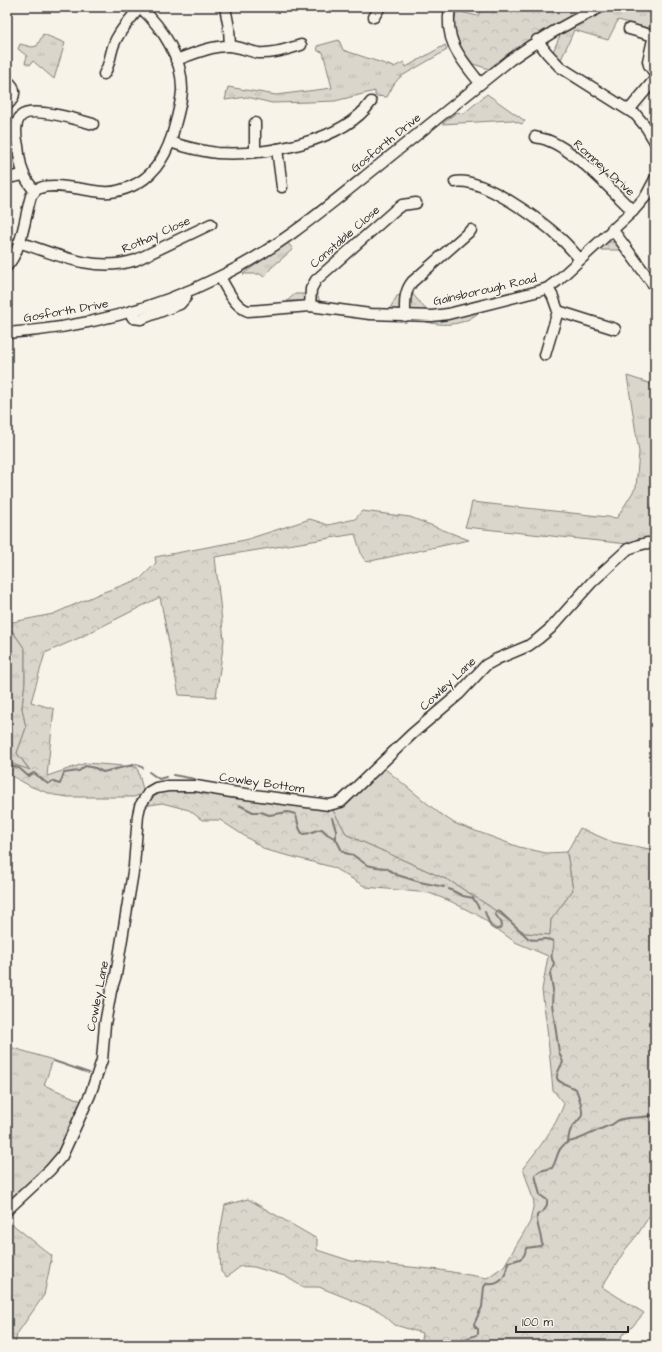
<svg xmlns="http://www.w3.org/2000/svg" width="662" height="1352" font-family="'Architects Daughter',sans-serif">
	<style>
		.grass { fill: url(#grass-tufts); stroke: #82807c }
		.forest { fill: url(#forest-crowns); stroke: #82807c }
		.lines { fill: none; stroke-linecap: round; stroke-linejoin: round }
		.stream { stroke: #7a7874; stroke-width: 2 }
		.minor-casing { stroke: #2b2b2b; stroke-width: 13 }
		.minor { stroke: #f7f3e8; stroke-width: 10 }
		.labels { text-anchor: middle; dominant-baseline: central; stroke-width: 3; stroke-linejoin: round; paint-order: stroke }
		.street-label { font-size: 12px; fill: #2b2b2b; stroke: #f7f3e8 }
	</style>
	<defs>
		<pattern id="grass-tufts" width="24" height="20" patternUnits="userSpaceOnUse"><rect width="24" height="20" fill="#dad6cc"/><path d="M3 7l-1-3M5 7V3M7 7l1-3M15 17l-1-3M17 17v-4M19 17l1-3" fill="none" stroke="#bbb8af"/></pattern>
		<pattern id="forest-crowns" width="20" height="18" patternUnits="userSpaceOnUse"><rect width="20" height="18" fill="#dad6cc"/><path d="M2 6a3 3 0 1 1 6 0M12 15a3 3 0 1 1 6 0" fill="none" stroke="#bbb8af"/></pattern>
	</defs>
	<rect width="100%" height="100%" fill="#f7f3e8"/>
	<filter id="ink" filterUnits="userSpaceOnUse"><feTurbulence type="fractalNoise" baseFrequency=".025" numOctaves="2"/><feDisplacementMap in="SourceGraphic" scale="8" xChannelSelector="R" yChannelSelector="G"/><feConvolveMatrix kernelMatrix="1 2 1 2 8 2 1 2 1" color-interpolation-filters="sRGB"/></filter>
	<g filter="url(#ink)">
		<!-- grass -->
		<g class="grass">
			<polygon points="610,7 655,7 655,25 652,24 647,28 618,20 608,40 574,30 560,62 552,54 561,33"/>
			<polygon points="43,34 65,43 54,79 33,61 30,65 25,63 27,56 18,49 20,44 32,47 37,46"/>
			<polygon points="339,40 343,50 394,67 404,62 406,67 445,45 447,50 400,77 394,84 387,97 375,96 375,91 335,101 310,102 272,103 247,97 225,100 228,87 276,95 332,88 323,52 318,51 317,46"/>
			<polygon points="487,94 525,121 522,124 511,120 442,124 457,112 463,114"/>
			<polygon points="287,242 293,249 271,268 264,277 260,274 243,274"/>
			<polygon points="609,242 615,242 623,250 599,250 604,244"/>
			<polygon points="315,290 320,301 287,301 295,294 305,294"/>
			<polygon points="411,292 428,312 389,310 397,296"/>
			<path d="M482,309c-15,17 -39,18 -59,12z"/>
			<polygon points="627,376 655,385 655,537 637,539 628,544 465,527 469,515 472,502 617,518 636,487 639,452"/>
			<polygon points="11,629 25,649 25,682 22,708 26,728 17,753 30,771 7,762 7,632"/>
			<polygon points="384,768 439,813 454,823 519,847 546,853 567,852 573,890 551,920 550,935 525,933 489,906 450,881 347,835 332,809 341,807"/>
			<polygon points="7,1046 53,1060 44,1085 84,1102 59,1155 12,1201 7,1198"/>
			<polygon points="7,1220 52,1256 44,1295 17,1334 15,1345 7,1345"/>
		</g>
		<!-- forest -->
		<g class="forest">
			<path d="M482,7h109c-37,18 -69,38 -102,62l-16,-5 -9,-12 -8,-16 -2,-9 2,-16 22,5z"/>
			<polygon points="362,511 410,517 469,540 366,562 362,556 355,534 215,557 224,640 216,697 179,695 160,597 79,638 45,653 31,702 54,709 47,776 86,763 137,767 144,793 134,797 68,797 54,795 32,787 10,775 7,775 7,762 30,770 17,753 26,728 22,708 25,682 25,649 11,629 7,632 7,622 8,623 53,614 101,593 140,579 156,563 155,557 245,540 310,519 328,525 355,519"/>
			<path d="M186,789l146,20 15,26 103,46 39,25 36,27 25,2 1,-15 22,-30 -6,-38 13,-24 32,14 43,8v357l-17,27 -13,16 -23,37 42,26 -12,14 -11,9 3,9h-204l2,-12 -27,-8 -16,-14 -60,-24h-16l-18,-11 -31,-9 -13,-1 -14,11 -6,-5 -2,-34 6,-33 23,-6 69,40v11l34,11 89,9 47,8 17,-12 26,-44 4,-20 -11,-34c16,-20 32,-40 41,-64l-11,-14 -6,-62 -5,-38 6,-34 -33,-14 -36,-26 -29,-15 -21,-8 -63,-6 -34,-20 -66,-17 -46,-30h-18l-13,-10 -27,-7 -18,3c12,-15 23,-15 42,-17z"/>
		</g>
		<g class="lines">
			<!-- stream -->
			<g class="stream">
				<polyline points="7,765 19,768 28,776 34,773 48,784 53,781 56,783 60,784 64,773 79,771 85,766 95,768 103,772 137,764 143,768"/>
				<polyline points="149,772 159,779 166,777"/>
				<polyline points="173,775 195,779"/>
				<path d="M239,805l14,7h8l8,3 19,-3 7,2c4,6 2,15 8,20 8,0 11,-4 19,-5l5,5 9,5 6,12 3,2 8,2 14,10 9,2 10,1 11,7 23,7 24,5"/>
				<polyline points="332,818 336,830 336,839"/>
				<polyline points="449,889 463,896 473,898 479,908"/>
				<polyline points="54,1061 89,1073"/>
				<path d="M568,1142c15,-2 29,-13 43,-17 3,-1 5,-4 8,-5 12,-5 24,0 36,-6"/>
				<path d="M458,1345c4,-7 13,-7 20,-11v-5l-3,-2 -1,-3 8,-17 2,-20 2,-3c17,2 20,-9 22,-22 10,-2 17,-2 18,-14l14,-2 2,-2c-1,-10 -6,-20 -5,-29 7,-4 11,-7 10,-15l-7,-5 -5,-20 5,-4 12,-3c6,-9 4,-20 16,-26 1,-9 2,-14 9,-20 1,-2 3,-3 4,-5 4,-6 -3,-22 -5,-28 -19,-9 -25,-6 -13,-27l-4,-10 -7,-48 1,-15 -3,-15 3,-7 1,-4c-6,-8 1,-14 -1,-22 -10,-5 -15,1 -24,-2l-31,-29 -3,4 6,8 1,4 -2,2 -4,2 -5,-3 -6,-15"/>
			</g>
			<defs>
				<g id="minor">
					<polyline points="225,7 229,28 230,46"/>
					<path d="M450,7c-6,34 10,51 30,76"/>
					<polyline points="374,17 380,7"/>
					<polyline points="629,29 654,36"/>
					<polyline points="655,31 648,61 649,65 655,74"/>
					<polyline points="537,40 547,53 560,67 636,115 646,127 655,142"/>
					<path d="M176,60c17,-6 35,-14 52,-14 10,0 20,5 30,7 15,1 29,-4 43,-8"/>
					<path d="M104,74c6,-9 6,-20 10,-30 5,-14 17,-25 26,-37"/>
					<path d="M7,81c10,6 9,17 0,24"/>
					<polyline points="629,110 655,79"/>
					<polyline points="255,123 255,152"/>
					<path d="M535,137c4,1 9,2 12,3 28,10 64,50 86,71"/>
					<path d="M170,142c15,5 31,9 47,11 47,3 126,-11 154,-51"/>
					<polyline points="277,149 282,187"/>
					<polyline points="7,178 23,175"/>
					<path d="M455,182c26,-6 87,39 106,57 7,6 13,14 19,20"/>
					<path d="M35,191c-13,-14 -15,-26 -17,-45 -2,-9 -4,-23 3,-30 11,-10 58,4 72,8"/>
					<polyline points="612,229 655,287"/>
					<path d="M19,242c38,13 77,31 117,18l75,-36"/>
					<path d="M7,266c15,-16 18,-50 24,-70 3,-3 5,-7 9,-8 14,-6 47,3 63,4 10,1 20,-2 29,-6 21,-9 33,-29 40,-50 4,-15 9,-30 10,-45 1,-32 -19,-63 -42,-84"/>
					<path d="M220,277c7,12 14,29 28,34l62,-5 60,8 62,2 16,-2 91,-23 9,-3 9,-7 76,-70 13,-15 9,-17"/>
					<polyline points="310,306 311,289 316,280 395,210 402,205 416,203"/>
					<polyline points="558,311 615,329"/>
					<polyline points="130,313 133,318 141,319 180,304 186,297 185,293"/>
					<path d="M405,316c0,-13 -1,-24 7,-34l59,-52"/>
					<path d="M7,333c74,-5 146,-23 212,-56 55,-26 102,-65 149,-103 47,-38 95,-76 142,-114 29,-21 59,-38 91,-53"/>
					<polyline points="545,355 558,311 553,297 548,288"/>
					<polyline points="7,1210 50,1170 62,1156 90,1095 102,1060 105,1024 111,991 116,975 134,866 138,815 140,806 149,792 156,788 168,786 196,786 231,792 329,805 341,802 412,734 459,694 486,665 497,659 528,646 538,639 551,628 592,582 628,549 639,545 647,543 655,544"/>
				</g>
			</defs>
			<!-- minor casing -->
			<use href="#minor" class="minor-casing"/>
			<!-- minor -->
			<use href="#minor" class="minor"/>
		</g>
	</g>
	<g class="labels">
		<!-- street labels -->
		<g class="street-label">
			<text transform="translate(386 143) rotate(-39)">Gosforth Drive</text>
			<text transform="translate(604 168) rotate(42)">Romney Drive</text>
			<text transform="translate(156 235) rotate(-24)">Rothay Close</text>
			<text transform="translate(345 237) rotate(-41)">Constable Close</text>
			<text transform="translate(485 290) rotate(-13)">Gainsborough Road</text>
			<text transform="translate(66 311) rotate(-10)">Gosforth Drive</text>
			<text transform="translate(448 684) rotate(-43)">Cowley Lane</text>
			<text transform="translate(262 783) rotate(8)">Cowley Bottom</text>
			<text transform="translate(98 996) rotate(-79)">Cowley Lane</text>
		</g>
	</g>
	<!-- margin -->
	<rect width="662" height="1352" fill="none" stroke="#f7f3e8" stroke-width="24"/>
	<rect x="12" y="12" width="638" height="1328" fill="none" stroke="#2b2b2b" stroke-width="1.5" filter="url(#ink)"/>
	<!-- scale -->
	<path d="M516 1326v6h112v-6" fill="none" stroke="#2b2b2b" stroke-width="2"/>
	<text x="522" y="1326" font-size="12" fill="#2b2b2b" stroke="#f7f3e8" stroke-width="3" paint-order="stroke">100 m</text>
</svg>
